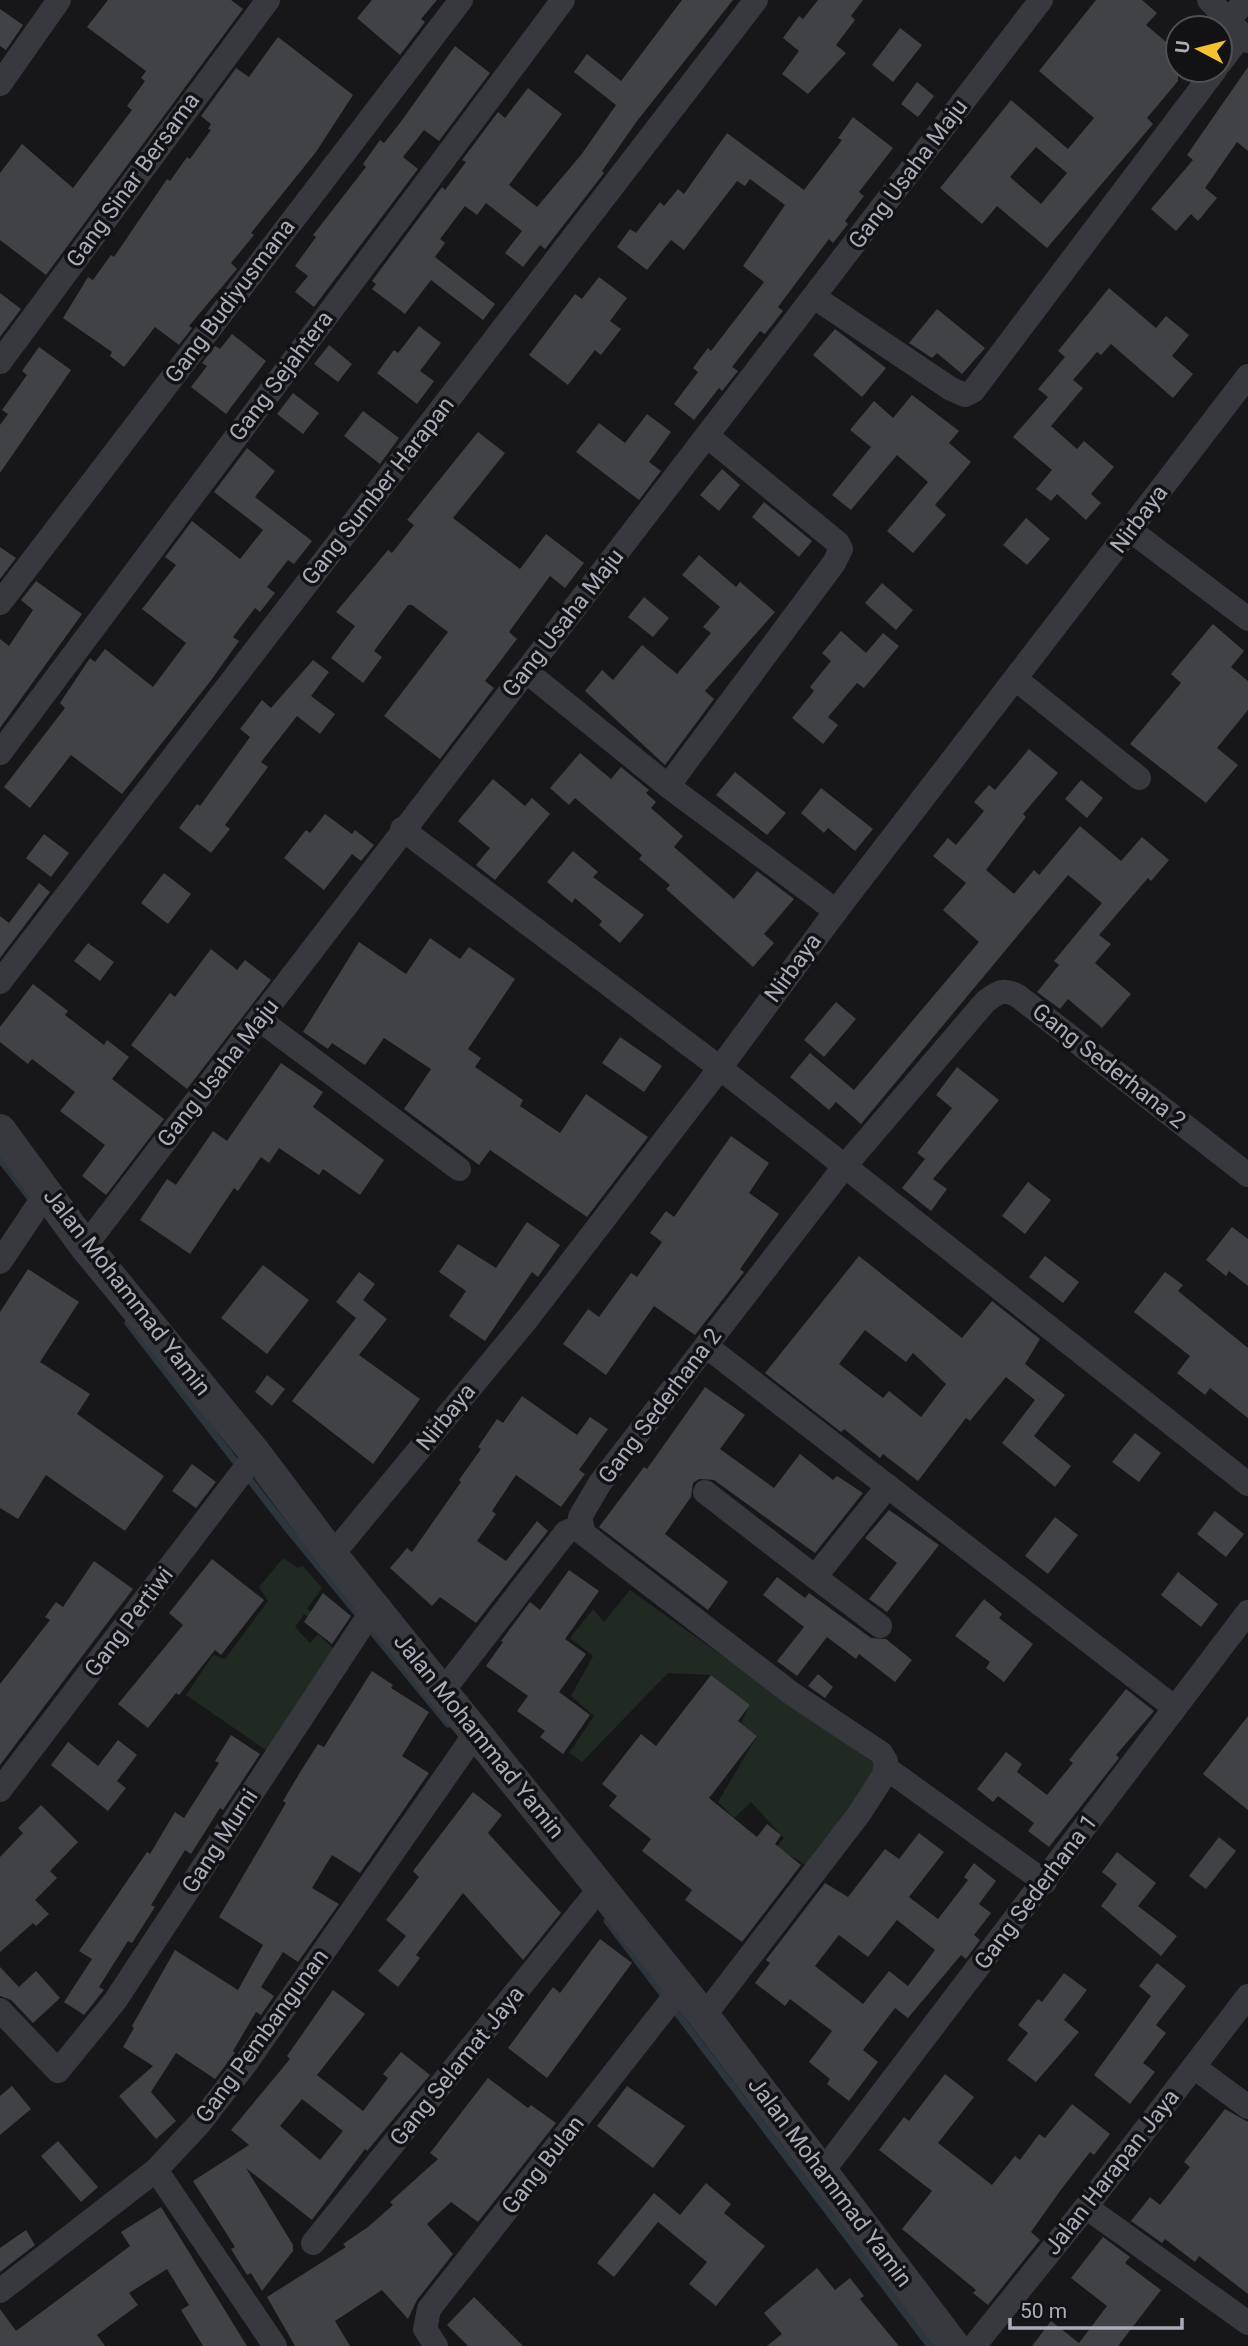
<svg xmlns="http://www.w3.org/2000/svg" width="1248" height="2346" font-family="Roboto,sans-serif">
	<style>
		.green { fill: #212923 }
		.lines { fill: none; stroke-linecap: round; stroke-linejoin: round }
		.stream { stroke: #2d353d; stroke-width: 7 }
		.building { fill: #414246; fill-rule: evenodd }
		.minor { stroke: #38393e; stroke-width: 24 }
		.tertiary { stroke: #38393e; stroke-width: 32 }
		.labels { text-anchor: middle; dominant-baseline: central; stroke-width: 7; stroke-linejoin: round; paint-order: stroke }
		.street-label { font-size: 23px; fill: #a9adb9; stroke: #121214 }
	</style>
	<rect width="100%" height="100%" fill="#171719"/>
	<!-- green -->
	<g class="green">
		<polygon points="283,1558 298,1568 303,1566 322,1588 307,1609 328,1626 324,1630 304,1614 295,1627 310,1643 318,1634 338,1653 270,1753 186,1695 213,1655 225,1659 268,1601 259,1587"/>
		<polygon points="630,1590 880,1768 806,1865 791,1856 779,1872 766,1860 784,1838 751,1802 734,1818 718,1802 757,1736 741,1723 750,1705 711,1675 668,1673 582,1762 569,1753 594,1716 571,1696 593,1656 570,1638 593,1609 604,1622"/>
	</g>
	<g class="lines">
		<!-- stream -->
		<g class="stream">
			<polyline points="0,1159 34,1203"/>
			<polyline points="128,1323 287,1528 448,1724"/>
			<polyline points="607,1921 930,2346"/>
		</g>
	</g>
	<!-- building -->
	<g class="building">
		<polygon points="108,0 231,0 243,9 46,275 0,240 0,173 22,144 73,188 132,110 127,106 145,81 141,78 146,71 87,27"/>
		<polygon points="372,0 437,0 421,19 425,22 400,55 357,18"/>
		<polygon points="682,0 733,0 637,121 602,171 604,173 545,249 540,245 523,267 505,253 522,231 486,203 477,215 465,206 440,239 445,243 435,257 495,304 483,320 431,280 405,314 372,289 376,284 372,281 442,187 445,190 466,162 462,160 498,112 505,118 528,88 562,114 509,185 537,207 581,155 616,105 574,72 587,54 621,81"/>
		<polygon points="818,0 863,0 851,16 855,20 836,45 846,53 808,94 782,74 799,51 783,38 799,16 803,19"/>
		<path d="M1096,0h46l15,13 -11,12 32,27v29l-31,37 6,6 -106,124 -50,-42 -15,18 -42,-36 71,-88 57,49 26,-31 -55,-47zM1036,147l31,26 -26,31 -31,-27z"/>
		<polygon points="0,9 23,25 6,50 0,46"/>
		<polygon points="900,28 922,45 893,82 872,65"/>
		<polygon points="278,37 353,95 316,152 251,233 254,235 231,263 237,269 189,326 192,328 179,345 155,327 124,367 110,356 112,352 63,318 88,277 93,280 111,255 114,257 167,179 170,181 187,157 190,159 211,130 208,129 211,124 201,116 236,68 249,77"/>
		<polygon points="455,46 490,73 439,141 424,130 403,157 418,169 314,307 295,292 308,276 295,266 316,237 313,235 366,167 363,164 380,140 384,143 400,123"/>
		<polygon points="1248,67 1248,151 1237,142 1205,188 1217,198 1198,221 1191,214 1176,231 1151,209 1193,160 1187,155"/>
		<polygon points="917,82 934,96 918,117 901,104"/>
		<polygon points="853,117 893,148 859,192 864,196 845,221 848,224 833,243 829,239 778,307 783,311 765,334 760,331 732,367 738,371 722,391 719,388 694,420 674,404 698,372 693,368 708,348 711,351 764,282 743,266 785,205 750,179 745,186 737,181 684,250 671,240 647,270 617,247 630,229 636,233 660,202 664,206 678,189 684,194 727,133 804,190 842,140 838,138"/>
		<polygon points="599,277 627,298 610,321 621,329 601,355 595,350 568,385 529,355 575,294 582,299"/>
		<polygon points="1109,288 1156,328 1166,316 1189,335 1172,356 1193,374 1173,398 1111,344 1101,355 1097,352 1073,380 1083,388 1051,426 1077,449 1084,441 1114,467 1091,494 1101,503 1086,520 1057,494 1051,501 1036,489 1052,470 1013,437 1048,397 1038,389 1065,357 1058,351"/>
		<polygon points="0,293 21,309 0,337"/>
		<polygon points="937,309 985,348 962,374 937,353 932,358 909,343"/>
		<polygon points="419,326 441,343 420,371 434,381 417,404 377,373 394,350 398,353"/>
		<polygon points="835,329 886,368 862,397 813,355"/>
		<polygon points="232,334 266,361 226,414 191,387 207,366 202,363 215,346 220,349"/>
		<polygon points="329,345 352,364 338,382 314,364"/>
		<polygon points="39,347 71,370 0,473 0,425 8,414 2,410 27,375 22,371"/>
		<polygon points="293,393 319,413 303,434 277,414"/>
		<polygon points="912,395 959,431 949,443 971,462 935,505 946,515 913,553 887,531 928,482 897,455 851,510 832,495 871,447 850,430 874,401 893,418"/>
		<polygon points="363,411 399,438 380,464 344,436"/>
		<polygon points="647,414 671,432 649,462 661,471 639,500 576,452 599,423 625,443"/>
		<polygon points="478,432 505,453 453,518 520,569 546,534 584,563 565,588 550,576 509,632 517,639 485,681 494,688 440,759 384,716 448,632 412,605 408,605 374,651 382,657 363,683 331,658 355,626 336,612 388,550 392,553 414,525 407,520"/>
		<polygon points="247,448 275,471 255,497 312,541 294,564 288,560 267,587 275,593 260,612 255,608 233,637 239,641 212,679 122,794 71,755 30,808 4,787 65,708 60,703 90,658 95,662 105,649 153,687 186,643 142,609 176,565 165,557 192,521 240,559 263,530 214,492"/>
		<polygon points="722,469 740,485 719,511 700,495"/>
		<polygon points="764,502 812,541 799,557 752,517"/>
		<polygon points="1026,518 1050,539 1027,565 1003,545"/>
		<polygon points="0,547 16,558 0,579"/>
		<polygon points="699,555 736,587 740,582 775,612 705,691 714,699 665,765 585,691 602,670 613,680 642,645 677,674 711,633 703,627 720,607 682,575"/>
		<polygon points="36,581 82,614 0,728 0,639 9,646 33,610 21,600"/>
		<polygon points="882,583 913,610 896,630 865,603"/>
		<polygon points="644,597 669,618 653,637 628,617"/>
		<polygon points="1213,624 1244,651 1231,667 1248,681 1248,710 1217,748 1238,765 1206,803 1130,744 1181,683 1171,674"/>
		<polygon points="841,631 866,653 883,633 899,646 864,688 857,683 828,717 838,725 823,744 792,718 814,691 810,687 831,661 822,653"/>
		<polygon points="313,660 329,672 311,696 335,714 320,734 297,716 261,762 268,767 225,825 230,829 211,853 179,828 197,804 200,806 250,737 240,729 262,700 271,708"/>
		<polygon points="1029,749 1058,773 1023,814 1026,817 986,870 1014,894 1034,870 1039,875 1080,826 1121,861 1142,837 1169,860 1151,881 1148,878 1099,935 1111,944 1095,963 1131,994 1102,1028 1068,999 1060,1009 1037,992 1059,965 1054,961 1102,903 1068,875 861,1124 836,1102 829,1110 790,1077 810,1053 854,1090 979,942 943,910 966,883 933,856 948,838 956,845 984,811 974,802 989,785 995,790"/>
		<polygon points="580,753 611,779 621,767 649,790 646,793 656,802 651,808 683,836 674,847 734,899 757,871 794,899 764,934 774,943 753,967 666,889 670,885 639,859 642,855 575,798 569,805 550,788"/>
		<polygon points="735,772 786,813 767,835 716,795"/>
		<polygon points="493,779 525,806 532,798 550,814 495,880 476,865 490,848 458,821"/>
		<polygon points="1081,780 1103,798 1087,818 1065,799"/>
		<polygon points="821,788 873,829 855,851 828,828 824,833 801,813"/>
		<polygon points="325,814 352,834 355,830 374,845 361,861 352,854 324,890 284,858 306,830 310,833"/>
		<polygon points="44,834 69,853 51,877 26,858"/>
		<polygon points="573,851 598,872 593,877 644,915 620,943 599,925 602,921 575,898 572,903 547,882"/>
		<polygon points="164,873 191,894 168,924 141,903"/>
		<polygon points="39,883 50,892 0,958 0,916 9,923"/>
		<polygon points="430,938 460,959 469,947 515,979 468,1049 481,1058 475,1067 523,1100 520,1106 560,1133 586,1094 648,1137 587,1217 490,1150 479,1165 404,1109 431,1069 384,1038 365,1065 332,1043 328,1049 303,1032 359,942 406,974"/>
		<polygon points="88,943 114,962 100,981 74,961"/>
		<polygon points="211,949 237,970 245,960 271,980 187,1089 131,1045 170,993 175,997"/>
		<polygon points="33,984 68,1011 65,1015 104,1045 107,1040 129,1057 112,1079 164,1119 106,1195 82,1176 105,1145 60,1111 75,1092 32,1059 28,1064 0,1042 0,1027"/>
		<polygon points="836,1002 856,1019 824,1057 804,1040"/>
		<polygon points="620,1037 662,1066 644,1092 602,1063"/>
		<polygon points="281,1063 323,1092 313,1107 384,1160 360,1195 323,1169 319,1175 279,1148 269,1163 261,1157 238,1191 234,1188 190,1254 140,1220 167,1179 176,1185 213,1131 227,1141"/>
		<polygon points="957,1067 999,1100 933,1179 947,1189 931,1211 902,1188 925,1159 917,1153 952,1108 936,1095"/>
		<polygon points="731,1136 769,1163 749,1193 779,1214 740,1269 744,1272 695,1335 654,1306 606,1375 563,1344 588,1309 599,1317 631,1273 637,1277 662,1242 650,1233 666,1211 674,1217"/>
		<polygon points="1028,1182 1051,1200 1025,1234 1002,1216"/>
		<polygon points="527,1222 560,1245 538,1277 532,1272 485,1341 449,1316 466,1291 439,1272 458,1244 496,1268"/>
		<polygon points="1232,1227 1248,1239 1248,1286 1229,1271 1226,1276 1206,1260"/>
		<path d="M859,1256l103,82 30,-37 48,38 -15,25 40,31 -31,41 37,30 -16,21 -53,-44 33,-43 -29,-23 -36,44 -4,-3 -48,63 -35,-27 -3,4 -36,-29 -3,3 -76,-59zM865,1330l41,32 7,-9 33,31 -25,33 -32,-26 -6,7 -44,-34z"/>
		<polygon points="1045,1256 1079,1282 1063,1303 1029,1277"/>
		<polygon points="263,1265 309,1300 267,1354 221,1318"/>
		<polygon points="28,1269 79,1302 40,1362 90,1394 77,1414 164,1476 125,1531 46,1475 18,1519 0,1508 0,1312"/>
		<polygon points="359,1272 375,1284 363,1300 387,1319 359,1355 420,1399 373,1464 292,1401 356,1318 336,1302"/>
		<polygon points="1165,1272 1183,1285 1178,1291 1248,1348 1248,1418 1210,1388 1205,1395 1177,1373 1190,1356 1134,1312"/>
		<polygon points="267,1375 285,1389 272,1406 255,1392"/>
		<polygon points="705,1387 745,1415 720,1449 774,1488 800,1454 833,1480 837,1476 863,1493 815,1553 714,1480 699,1479 693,1483 691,1497 665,1534 728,1582 708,1610 599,1527 644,1467 647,1469"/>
		<polygon points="522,1396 577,1435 590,1417 608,1429 579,1470 585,1474 561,1507 516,1475 492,1511 496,1514 477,1541 506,1561 537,1521 548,1531 476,1623 440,1597 432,1606 390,1568 407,1548 412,1552 461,1482 459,1480 481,1449 478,1447 497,1419 503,1423"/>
		<polygon points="1135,1433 1161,1453 1139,1482 1112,1462"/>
		<polygon points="192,1464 216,1482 196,1508 172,1491"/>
		<polygon points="889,1510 939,1545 887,1612 869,1599 897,1563 865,1538"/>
		<polygon points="1215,1511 1244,1534 1226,1557 1197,1534"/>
		<polygon points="1055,1517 1078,1535 1048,1574 1025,1556"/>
		<polygon points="212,1559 264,1600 221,1655 215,1650 179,1695 176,1693 148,1728 118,1704 183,1625 169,1613"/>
		<polygon points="94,1561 133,1589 0,1765 0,1684 50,1620 45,1617 56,1602 63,1607"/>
		<polygon points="569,1570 599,1591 565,1639 586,1654 559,1692 590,1715 563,1754 540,1737 545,1731 517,1711 528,1696 486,1666 503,1642 501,1641 530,1602 540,1610"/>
		<polygon points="1178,1572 1218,1604 1201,1627 1161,1595"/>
		<polygon points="777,1577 805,1598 809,1593 871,1638 886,1639 912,1660 895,1682 859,1654 856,1659 827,1637 797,1676 777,1661 804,1627 763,1595"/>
		<polygon points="323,1593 351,1616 332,1644 304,1622"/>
		<polygon points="984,1599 1002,1614 999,1618 1033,1644 1004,1682 986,1668 990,1662 955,1636"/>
		<polygon points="372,1671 393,1685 391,1688 429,1712 402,1756 429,1773 360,1873 332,1855 312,1888 339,1904 298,1962 283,1952 261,1987 274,1996 261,2015 256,2012 233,2051 235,2053 215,2079 176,2053 151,2092 176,2121 156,2139 119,2096 153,2066 123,2047 134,2028 132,2026 175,1950 238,1990 263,1945 219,1917 286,1803 283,1801 299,1774 318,1744 324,1747"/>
		<polygon points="818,1674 833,1687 825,1698 808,1686"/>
		<polygon points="711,1675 750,1705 738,1721 757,1736 709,1798 757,1837 767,1824 781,1835 775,1844 801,1865 742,1942 685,1900 692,1890 642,1851 651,1839 609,1806 617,1796 602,1784 641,1734 656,1746"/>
		<polygon points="1126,1689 1154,1711 1116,1755 1119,1758 1049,1847 1028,1831 1034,1823 998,1796 993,1802 977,1789 1006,1752 1022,1764 1017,1772 1047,1795 1073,1763 1069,1760"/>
		<polygon points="1248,1716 1248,1810 1203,1774"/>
		<polygon points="231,1735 260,1754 223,1810 220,1808 191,1854 185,1850 151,1905 155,1907 132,1943 128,1941 99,1987 104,1990 84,2015 64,2002 92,1959 79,1951 147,1852 150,1854 175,1812 184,1818 219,1763 215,1761"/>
		<polygon points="118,1740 137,1755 117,1781 126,1788 108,1811 51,1765 68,1742 98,1766"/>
		<polygon points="473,1792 502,1815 488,1833 561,1913 523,1960 463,1893 416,1955 420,1958 398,1987 378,1971 406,1936 386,1920 419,1877 413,1871"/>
		<polygon points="41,1805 78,1842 50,1871 57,1878 35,1900 49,1914 36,1926 33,1923 0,1952 0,1857 23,1833 18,1828"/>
		<path d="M919,1833l25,19 -35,45 29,22 30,-39 -4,-3 10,-14 22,18 -17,23 12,9 -17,22 6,5 -14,19 -5,-4 -53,63 -13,-10 -32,42 15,12 -29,39 -22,-17 3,-5 -21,-17 23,-31 -42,-32 -5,7 -30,-23 15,-20 -4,-3 59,-77 23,14 37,-48 14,10zM897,1920l38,30 -27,36 -19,-15 -26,33 -48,-38 24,-31 29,22z"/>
		<polygon points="1219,1837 1236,1851 1206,1889 1189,1876"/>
		<polygon points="1117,1852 1156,1883 1138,1906 1177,1936 1161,1956 1101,1906 1117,1884 1102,1872"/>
		<polygon points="600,1939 632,1963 547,2078 508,2048 553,1987 560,1993"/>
		<polygon points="1157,1963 1186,1986 1156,2025 1166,2033 1143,2063 1155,2072 1130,2104 1094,2075 1151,1996 1139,1986"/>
		<polygon points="0,1967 19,1987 36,1971 60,1998 33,2023 11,2000 0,1996"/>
		<polygon points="1064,1973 1087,1990 1064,2020 1079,2032 1036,2082 1007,2060 1028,2033 1018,2025 1038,1999 1042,2002"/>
		<path d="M333,1990l32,24 -48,61 46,36 25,-33 -5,-4 18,-22 29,23 -63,76 -2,-2 -53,71 -66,-52 47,77v6l-31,40 -11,-18 -4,2 -16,-26 4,-2 -42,-66 56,-36 -18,-15 59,-71 -3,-3zM302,2099l41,32 -23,29 -40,-34z"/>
		<polygon points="945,2074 974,2097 938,2143 992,2185 1015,2156 1020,2160 1039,2134 1045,2138 1072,2104 1110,2134 1094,2155 1090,2152 1060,2191 1031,2232 1040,2240 988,2305 973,2293 976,2290 902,2229 932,2191 879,2150 904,2117 909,2121"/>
		<polygon points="488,2078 528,2108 531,2105 556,2123 478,2222 451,2202 427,2224 453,2254 417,2300 408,2319 382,2290 335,2321 350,2346 295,2346 267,2297 346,2247 343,2244 368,2227 393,2205 390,2202 438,2159 430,2153"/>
		<polygon points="12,2086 31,2109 0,2135 0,2096"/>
		<polygon points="627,2086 685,2126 653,2168 597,2126"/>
		<polygon points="1225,2109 1248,2122 1248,2294 1199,2256 1195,2262 1165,2239 1162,2243 1131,2221 1150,2197 1160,2205 1190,2167 1184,2162"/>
		<polygon points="58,2141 98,2187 81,2202 41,2156"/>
		<polygon points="706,2183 731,2204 724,2213 765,2246 716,2306 689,2284 707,2262 658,2222 614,2277 597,2263 654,2193 680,2215"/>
		<polygon points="161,2207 247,2346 203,2346 181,2310 189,2305 167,2269 129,2293 138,2305 97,2335 105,2346 0,2346 0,2309 16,2331 130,2246 121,2232"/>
		<polygon points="26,2230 35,2245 0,2272 0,2248"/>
		<polygon points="1103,2237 1130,2257 1125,2263 1161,2290 1118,2346 1032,2346 1051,2321 1079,2343 1107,2306 1071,2278"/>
		<polygon points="817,2268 835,2290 850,2278 864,2296 860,2299 899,2346 767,2346 782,2334 764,2313"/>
		<polygon points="474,2297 523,2346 468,2346 447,2325"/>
	</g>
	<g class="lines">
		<!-- minor -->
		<g class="minor">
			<polyline points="1209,0 1248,41"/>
			<polyline points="1228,20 1247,0"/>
			<polyline points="1220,63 1242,34"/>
			<polyline points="0,84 59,0"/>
			<polyline points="814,297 951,389 965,395 973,391 1215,70"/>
			<polyline points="0,362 268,0"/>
			<polyline points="1130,530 1248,619"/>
			<polyline points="0,603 461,0"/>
			<polyline points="527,672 668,786 836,911"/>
			<polyline points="1017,680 1139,778"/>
			<polyline points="0,753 563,0"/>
			<polyline points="668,786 834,563 841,549 838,543 707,436"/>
			<polyline points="402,829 720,1068 1248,1484"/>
			<polyline points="0,982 756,0"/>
			<polyline points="260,1020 459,1169"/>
			<polyline points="85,1246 1041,0"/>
			<polyline points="0,1262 47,1192"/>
			<polyline points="706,1346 1175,1708"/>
			<polyline points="705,1492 815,1577"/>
			<polyline points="332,1555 528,1318 720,1068 836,911 1248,376"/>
			<polyline points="880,1626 815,1577 888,1486"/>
			<polyline points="442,1692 566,1532 580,1527"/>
			<polyline points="886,1768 1045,1882"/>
			<polyline points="0,1790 256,1454"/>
			<polyline points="0,2010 58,2071 115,2001 375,1606"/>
			<path d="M704,2016l155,-202 25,-39 2,-14 -5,-8 -90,-60 -207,-159 -4,-17 20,-34 244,-316 141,-165c13,-10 18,-14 33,-6l230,179"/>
			<polyline points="1194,2067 1248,2107"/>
			<polyline points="156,2170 275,2346"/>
			<polyline points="823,2171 1248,1612"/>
			<polyline points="1086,2207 1248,2323"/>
			<polyline points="313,2243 600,1888"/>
			<polyline points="0,2291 156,2170 200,2123 244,2066 475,1734"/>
			<polyline points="436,2346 425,2329 429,2309 681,1988"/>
			<polyline points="974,2346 1086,2207 1248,1996"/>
		</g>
		<!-- tertiary -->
		<polyline class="tertiary" points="0,1130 85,1246 256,1454 332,1555 704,2016 954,2346"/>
	</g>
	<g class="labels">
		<!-- street labels -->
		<g class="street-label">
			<text transform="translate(908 174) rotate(-53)">Gang Usaha Maju</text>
			<text transform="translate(133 180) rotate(-54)">Gang Sinar Bersama</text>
			<text transform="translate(230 301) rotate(-53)">Gang Budiyusmana</text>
			<text transform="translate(281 376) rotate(-53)">Gang Sejahtera</text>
			<text transform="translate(378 491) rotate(-52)">Gang Sumber Harapan</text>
			<text transform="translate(1139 519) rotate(-53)">Nirbaya</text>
			<text transform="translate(563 623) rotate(-52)">Gang Usaha Maju</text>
			<text transform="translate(793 968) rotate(-54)">Nirbaya</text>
			<text transform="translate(1109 1066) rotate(38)">Gang Sederhana 2</text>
			<text transform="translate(218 1073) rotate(-52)">Gang Usaha Maju</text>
			<text transform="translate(127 1292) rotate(52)">Jalan Mohammad Yamin</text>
			<text transform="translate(660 1406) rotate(-53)">Gang Sederhana 2</text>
			<text transform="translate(446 1417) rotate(-51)">Nirbaya</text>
			<text transform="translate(129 1622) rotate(-53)">Gang Pertiwi</text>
			<text transform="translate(479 1736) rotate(51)">Jalan Mohammad Yamin</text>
			<text transform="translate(220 1841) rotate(-57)">Gang Murni</text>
			<text transform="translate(1036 1892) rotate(-53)">Gang Sederhana 1</text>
			<text transform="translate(262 2036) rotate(-54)">Gang Pembangunan</text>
			<text transform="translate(457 2066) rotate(-51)">Gang Selamat Jaya</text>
			<text transform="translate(543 2165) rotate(-52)">Gang Bulan</text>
			<text transform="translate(1112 2172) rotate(-52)">Jalan Harapan Jaya</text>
			<text transform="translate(830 2182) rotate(53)">Jalan Mohammad Yamin</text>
		</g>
	</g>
	<!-- north arrow -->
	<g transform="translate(1199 49) rotate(277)"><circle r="33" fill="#121214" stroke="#4e5056" stroke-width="2"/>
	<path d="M0-5L12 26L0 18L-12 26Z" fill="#f4c135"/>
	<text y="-10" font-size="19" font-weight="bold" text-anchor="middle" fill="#a9adb9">U</text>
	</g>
	<!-- scale -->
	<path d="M1010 2318v10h172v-10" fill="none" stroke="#a9adb9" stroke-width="3.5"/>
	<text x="1020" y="2318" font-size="21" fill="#a9adb9" stroke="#121214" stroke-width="5" paint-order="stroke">50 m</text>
</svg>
